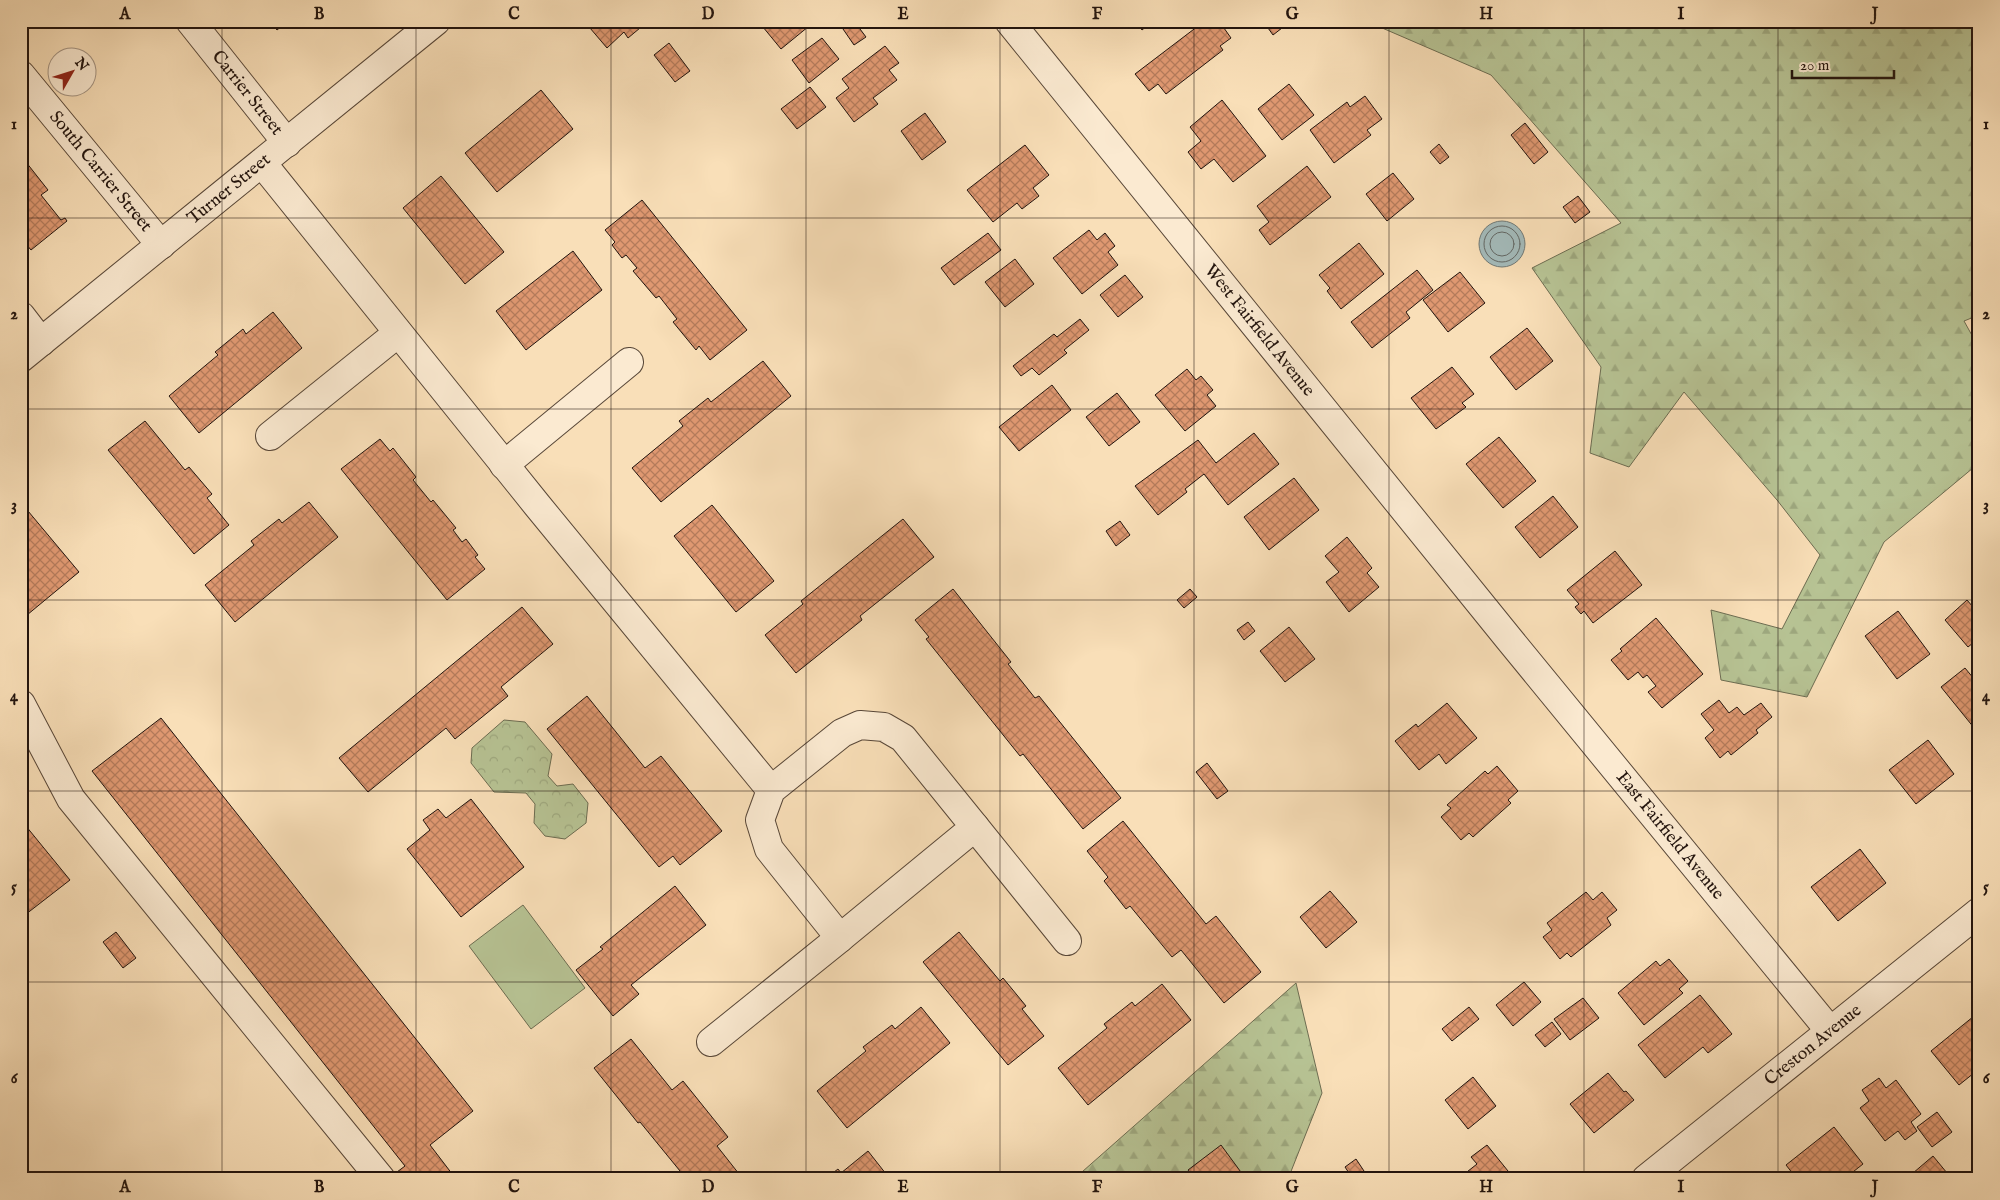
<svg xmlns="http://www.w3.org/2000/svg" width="2000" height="1200" font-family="'IM FELL English',serif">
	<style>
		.forest { fill: url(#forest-firs); stroke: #6c6c51 }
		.park { fill: url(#park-crowns); stroke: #6c6c51 }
		.pitch { fill: #b7c394; stroke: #6c6c51 }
		.water { fill: #a3baba; stroke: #6f7875 }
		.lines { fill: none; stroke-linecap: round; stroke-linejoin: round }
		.shore { stroke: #626764; stroke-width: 1 }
		.building { fill: url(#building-cross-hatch); stroke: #22140e }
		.minor-casing { stroke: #584738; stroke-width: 30 }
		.minor { stroke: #fbead1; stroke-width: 28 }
		.grid { fill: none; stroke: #22140e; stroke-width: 1; stroke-opacity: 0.55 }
		.labels { text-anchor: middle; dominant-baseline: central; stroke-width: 4.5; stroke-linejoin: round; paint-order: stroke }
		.street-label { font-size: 18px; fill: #22140e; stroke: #fbead1 }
		.neatline { fill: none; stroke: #22140e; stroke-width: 2 }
		.grid-label { font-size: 16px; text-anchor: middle; font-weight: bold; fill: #22140e }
	</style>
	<defs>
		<pattern id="forest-firs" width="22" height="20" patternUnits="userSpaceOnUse" patternTransform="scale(1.25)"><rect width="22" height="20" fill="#b7c394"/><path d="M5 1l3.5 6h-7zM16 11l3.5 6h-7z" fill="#9da77e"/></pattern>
		<pattern id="park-crowns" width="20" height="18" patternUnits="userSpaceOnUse" patternTransform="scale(1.25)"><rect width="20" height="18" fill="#b7c394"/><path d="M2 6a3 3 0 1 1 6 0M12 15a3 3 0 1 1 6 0" fill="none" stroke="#9da77e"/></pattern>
		<pattern id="building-cross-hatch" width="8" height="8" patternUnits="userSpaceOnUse" patternTransform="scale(1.25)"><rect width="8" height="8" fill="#df9871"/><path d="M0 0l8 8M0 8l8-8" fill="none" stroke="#b47b5b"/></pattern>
	</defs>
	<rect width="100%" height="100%" fill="#f9dfb8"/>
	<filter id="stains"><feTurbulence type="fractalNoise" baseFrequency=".004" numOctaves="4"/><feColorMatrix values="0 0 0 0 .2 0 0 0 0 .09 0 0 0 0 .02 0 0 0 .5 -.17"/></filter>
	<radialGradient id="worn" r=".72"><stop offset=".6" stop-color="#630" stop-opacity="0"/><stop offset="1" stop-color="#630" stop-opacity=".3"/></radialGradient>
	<!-- forest -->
	<g class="forest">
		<polygon points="1366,21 1979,21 1979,315 1964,321 1979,348 1979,463 1884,542 1807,697 1721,680 1711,610 1782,629 1820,555 1777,500 1684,392 1629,467 1590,453 1601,367 1532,268 1621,223 1491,75"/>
		<polygon points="1296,983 1322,1093 1288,1179 1074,1179"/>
	</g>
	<!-- park -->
	<polygon class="park" points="504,720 525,722 552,754 548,776 557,786 573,784 588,803 586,823 565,839 545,836 534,823 535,804 526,793 494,792 471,763 472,748"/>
	<!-- pitch -->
	<polygon class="pitch" points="523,905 585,988 531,1029 469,946"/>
	<!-- water -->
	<circle class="water" cx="1502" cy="244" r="23"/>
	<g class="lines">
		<!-- shore -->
		<g class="shore">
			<circle cx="1502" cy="244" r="18"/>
			<circle cx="1502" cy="244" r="12"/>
		</g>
	</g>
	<!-- building -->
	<g class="building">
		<polygon points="269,21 288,21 277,30"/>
		<polygon points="584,21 634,21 640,28 628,38 624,32 607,48"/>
		<polygon points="758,21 813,21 814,22 781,49"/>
		<polygon points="854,21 866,37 854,45 843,29"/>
		<polygon points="1135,21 1153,21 1142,30"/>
		<polygon points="1201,21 1219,21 1231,38 1220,46 1223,50 1166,94 1158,84 1149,91 1135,74 1202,23"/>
		<polygon points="1263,21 1291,21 1273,35"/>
		<polygon points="822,38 839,59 809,83 792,60"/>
		<polygon points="669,43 690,71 675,82 654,55"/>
		<polygon points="885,46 899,63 889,70 897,80 873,98 878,104 854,122 836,98 849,88 842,79"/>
		<polygon points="1289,84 1314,115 1282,140 1258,109"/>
		<polygon points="810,87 826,107 797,129 781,109"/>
		<polygon points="541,90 573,129 497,192 465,153"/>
		<polygon points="1365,96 1382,119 1367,130 1371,135 1334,163 1310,130 1347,102 1350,107"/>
		<polygon points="1222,100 1266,156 1233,182 1214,159 1201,169 1188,152 1201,141 1190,127"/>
		<polygon points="925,113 946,142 922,160 901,131"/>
		<polygon points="1525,123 1548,152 1534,164 1511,135"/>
		<polygon points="1439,144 1449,157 1440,164 1430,152"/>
		<polygon points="1025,145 1049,175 1033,188 1039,196 1022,209 1017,203 993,222 967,190"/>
		<polygon points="22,157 48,190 41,195 61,220 65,218 67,221 31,250 21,238"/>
		<polygon points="1307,166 1331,197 1270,245 1259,230 1269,222 1257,206"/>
		<polygon points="1393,173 1414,199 1387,221 1366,194"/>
		<polygon points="441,176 504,252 465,284 403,208"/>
		<polygon points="1578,196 1590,212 1575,223 1563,207"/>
		<polygon points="642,200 747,330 710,360 699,346 696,350 673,322 677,319 659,296 656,298 633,271 637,268 626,255 622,258 612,245 615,242 605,230"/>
		<polygon points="1089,230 1097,240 1105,233 1115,246 1108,252 1118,265 1082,294 1053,258"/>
		<polygon points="988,233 1001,250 954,285 941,268"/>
		<polygon points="1359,243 1384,274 1341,309 1327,291 1330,288 1319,275"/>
		<polygon points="573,251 602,290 526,350 496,311"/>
		<polygon points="1015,259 1034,284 1005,307 985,282"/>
		<polygon points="1417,270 1433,290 1406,312 1410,318 1372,348 1351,322"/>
		<polygon points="1460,272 1485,303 1448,332 1423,300"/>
		<polygon points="1125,275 1143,297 1118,317 1100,295"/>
		<polygon points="273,312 302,348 199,433 169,396 218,355 215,352 243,329 246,334"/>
		<polygon points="1080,319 1089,330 1064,350 1067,353 1039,375 1032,368 1021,376 1013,366 1054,334 1057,337"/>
		<polygon points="1527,328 1553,361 1516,390 1490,357"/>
		<polygon points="763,361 791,396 661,502 632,468 683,426 679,421 708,398 711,402"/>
		<polygon points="1452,367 1474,394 1462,403 1466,407 1436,429 1411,398"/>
		<polygon points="1187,369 1196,380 1201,376 1213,390 1207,395 1216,406 1185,431 1155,395"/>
		<polygon points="1052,385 1071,410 1019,451 999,427"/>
		<polygon points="1117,393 1140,422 1109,446 1086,417"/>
		<polygon points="145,421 185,470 189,467 212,494 207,498 229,525 194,554 108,450"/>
		<polygon points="1254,433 1279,464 1228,505 1204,474 1185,489 1187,492 1158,515 1135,486 1198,440 1216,463"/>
		<polygon points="1499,437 1536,481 1503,508 1466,464"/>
		<polygon points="380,439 390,451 393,448 416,477 413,480 431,502 433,500 456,528 453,530 462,542 466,539 478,555 475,557 485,569 447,600 341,469"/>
		<polygon points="1294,478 1319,510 1269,550 1244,517"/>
		<polygon points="1553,496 1578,527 1540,558 1515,527"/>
		<polygon points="309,502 338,537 235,622 205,585 254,545 251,541 279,519 282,523"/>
		<polygon points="712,505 774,581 736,612 674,536"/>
		<polygon points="28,511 79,572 27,615 21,608 21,516"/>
		<polygon points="903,519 934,557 860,616 862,620 796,673 765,635 803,604 801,601"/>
		<polygon points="1120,521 1130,535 1116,546 1106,531"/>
		<polygon points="1347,537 1372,568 1367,573 1379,587 1349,612 1326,582 1339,572 1325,556"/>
		<polygon points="1615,551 1642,585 1593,623 1584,611 1581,614 1575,607 1579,604 1567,590"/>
		<polygon points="953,589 1011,662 1008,664 1035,698 1039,696 1121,798 1083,829 1023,754 1020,756 926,639 929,637 915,620"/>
		<polygon points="1190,589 1197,597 1184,608 1177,600"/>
		<polygon points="1967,600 1979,614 1979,638 1968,647 1945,620"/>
		<polygon points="522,607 553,644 501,687 508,696 455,739 446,728 368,792 339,758"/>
		<polygon points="1898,611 1930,654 1897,679 1865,636"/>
		<polygon points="1656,618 1703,674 1662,708 1648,692 1656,686 1647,675 1643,678 1638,672 1628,680 1611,660 1622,651 1620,649"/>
		<polygon points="1248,622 1255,631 1244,640 1237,630"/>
		<polygon points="1289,627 1315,659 1285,682 1260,651"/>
		<polygon points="1965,668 1979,685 1979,734 1941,687"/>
		<polygon points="587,696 645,768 661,756 722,831 680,865 673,856 659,867 547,729"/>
		<polygon points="1719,700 1729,713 1737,707 1744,715 1761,703 1772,717 1756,730 1758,733 1731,755 1728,751 1720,758 1705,738 1714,730 1701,714"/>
		<polygon points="1447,703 1477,738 1446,764 1439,754 1419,770 1395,741 1416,724 1418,727"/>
		<polygon points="161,718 473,1111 430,1145 456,1179 396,1179 393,1175 405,1166 92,771"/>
		<polygon points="1928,740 1954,774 1916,804 1889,770"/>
		<polygon points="1207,763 1228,791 1217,799 1196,772"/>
		<polygon points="1497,766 1518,791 1508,800 1511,803 1473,837 1469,833 1461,840 1441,817 1451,808 1447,805 1485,771 1488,774"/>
		<polygon points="471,799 524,867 461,917 407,849 430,830 423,820 438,809 446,818"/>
		<polygon points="21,820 70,880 21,918"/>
		<polygon points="1123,821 1206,924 1216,916 1261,972 1224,1003 1181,950 1172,957 1130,906 1126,909 1104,881 1108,877 1087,851"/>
		<polygon points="1860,849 1886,883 1838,921 1811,887"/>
		<polygon points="675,886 706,925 631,985 639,994 613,1016 576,970 603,949 600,947"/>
		<polygon points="1330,891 1357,922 1326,948 1300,917"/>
		<polygon points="1586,892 1593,900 1602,892 1617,910 1607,918 1611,925 1571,957 1567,953 1560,959 1543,937 1552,930 1547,923"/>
		<polygon points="116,932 136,958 123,968 103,942"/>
		<polygon points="959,932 1000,981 1003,978 1026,1006 1022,1009 1044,1036 1008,1065 923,962"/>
		<polygon points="1669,959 1688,981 1679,989 1683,993 1644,1025 1618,993 1656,961 1660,966"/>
		<polygon points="1524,982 1541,1002 1513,1026 1496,1005"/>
		<polygon points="1162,984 1191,1020 1088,1105 1058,1068 1107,1028 1104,1024 1132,1002 1135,1006"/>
		<polygon points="1700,995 1732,1034 1708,1053 1703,1047 1665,1078 1638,1045"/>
		<polygon points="1583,998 1599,1018 1570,1040 1554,1019"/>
		<polygon points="921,1007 950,1043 847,1128 817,1091 866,1051 863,1047 892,1025 895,1029"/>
		<polygon points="1469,1007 1479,1019 1452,1041 1442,1029"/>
		<polygon points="1979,1012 1979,1069 1959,1085 1931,1051"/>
		<polygon points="1552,1022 1561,1034 1545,1047 1535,1035"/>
		<polygon points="631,1039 672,1090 683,1081 728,1137 717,1146 743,1179 683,1179 678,1173 680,1171 640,1122 638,1123 594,1068"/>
		<polygon points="1608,1073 1624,1092 1626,1091 1634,1100 1594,1133 1570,1104"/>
		<polygon points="1473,1077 1496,1106 1468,1129 1445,1100"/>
		<polygon points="1879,1078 1886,1088 1896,1080 1921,1114 1911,1122 1917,1131 1905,1140 1898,1131 1885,1141 1860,1108 1869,1101 1862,1090"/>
		<polygon points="1937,1112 1952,1132 1932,1147 1917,1127"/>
		<polygon points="1834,1127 1863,1164 1844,1179 1797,1179 1786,1165"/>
		<polygon points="1221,1145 1246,1179 1195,1179 1188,1170"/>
		<polygon points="1487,1145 1508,1171 1502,1176 1504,1179 1458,1179 1477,1164 1471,1157"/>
		<polygon points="868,1151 890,1179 825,1179 838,1169 841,1173"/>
		<polygon points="1933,1156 1952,1179 1906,1179"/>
		<polygon points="1356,1159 1364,1171 1353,1179 1345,1167"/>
	</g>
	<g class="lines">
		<defs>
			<g id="minor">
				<path id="s1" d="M190,21l97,122"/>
				<path id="s2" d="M1009,21l500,618 321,392"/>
				<path id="s3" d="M21,75l140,170"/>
				<polyline points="262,163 537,505 771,790 760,820 769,849 840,938 975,827 903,738 884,727 860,725 842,733 771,790"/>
				<polyline points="21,316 41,342"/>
				<path id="s4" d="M21,358l415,-337"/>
				<polyline points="270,436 398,333"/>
				<polyline points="504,465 629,362"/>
				<polyline points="21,704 71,799 381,1179"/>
				<polyline points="975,827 1067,941"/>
				<polyline points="711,1042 840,938"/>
				<path id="s5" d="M1646,1179l333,-267"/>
			</g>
		</defs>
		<!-- minor casing -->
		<use href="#minor" class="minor-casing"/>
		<!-- minor -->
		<use href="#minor" class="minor"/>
	</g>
	<!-- grid -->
	<path class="grid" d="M222,21v1158M416,21v1158M611,21v1158M806,21v1158M1000,21v1158M1194,21v1158M1389,21v1158M1584,21v1158M1778,21v1158M21,218h1958M21,409h1958M21,600h1958M21,791h1958M21,982h1958"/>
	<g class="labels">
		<!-- street labels -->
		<g class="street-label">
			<text stroke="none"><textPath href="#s1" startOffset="92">Carrier Street</textPath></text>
			<text stroke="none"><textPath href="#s3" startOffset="125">South Carrier Street</textPath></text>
			<text stroke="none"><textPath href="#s4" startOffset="268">Turner Street</textPath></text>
			<text stroke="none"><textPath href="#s2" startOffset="398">West Fairfield Avenue</textPath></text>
			<text stroke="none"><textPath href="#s2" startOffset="1049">East Fairfield Avenue</textPath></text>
			<text stroke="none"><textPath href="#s5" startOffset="214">Creston Avenue</textPath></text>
		</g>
	</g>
	<!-- margin -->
	<rect width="2000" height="1200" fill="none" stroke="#f9dfb8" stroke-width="55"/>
	<!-- north arrow -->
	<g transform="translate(72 72) rotate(51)"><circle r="24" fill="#fbead1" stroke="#a49483"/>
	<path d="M0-4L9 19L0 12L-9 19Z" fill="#8f2418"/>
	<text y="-8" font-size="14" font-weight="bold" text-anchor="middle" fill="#22140e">N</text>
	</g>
	<!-- scale -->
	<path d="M1792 70v8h102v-8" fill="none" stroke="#22140e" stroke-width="2.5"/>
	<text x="1800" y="70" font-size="15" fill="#22140e" stroke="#fbead1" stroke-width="4" paint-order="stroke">20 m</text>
	<rect x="28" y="28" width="1944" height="1144" class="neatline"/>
	<g class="grid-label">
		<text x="125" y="19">A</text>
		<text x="319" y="19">B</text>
		<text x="514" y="19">C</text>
		<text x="708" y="19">D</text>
		<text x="903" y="19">E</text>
		<text x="1097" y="19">F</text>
		<text x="1292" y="19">G</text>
		<text x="1486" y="19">H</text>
		<text x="1681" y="19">I</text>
		<text x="1875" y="19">J</text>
		<text x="14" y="129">1</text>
		<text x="1986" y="129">1</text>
		<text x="14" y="319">2</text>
		<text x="1986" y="319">2</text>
		<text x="14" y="510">3</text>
		<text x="1986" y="510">3</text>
		<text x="14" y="701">4</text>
		<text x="1986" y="701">4</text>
		<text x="14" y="892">5</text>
		<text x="1986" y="892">5</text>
		<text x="14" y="1083">6</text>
		<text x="1986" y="1083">6</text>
		<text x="125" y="1192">A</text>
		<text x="319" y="1192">B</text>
		<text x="514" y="1192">C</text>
		<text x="708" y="1192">D</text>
		<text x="903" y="1192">E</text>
		<text x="1097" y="1192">F</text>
		<text x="1292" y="1192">G</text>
		<text x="1486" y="1192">H</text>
		<text x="1681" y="1192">I</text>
		<text x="1875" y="1192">J</text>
	</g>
	<rect width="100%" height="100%" filter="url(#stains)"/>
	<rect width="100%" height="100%" fill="url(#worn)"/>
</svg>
